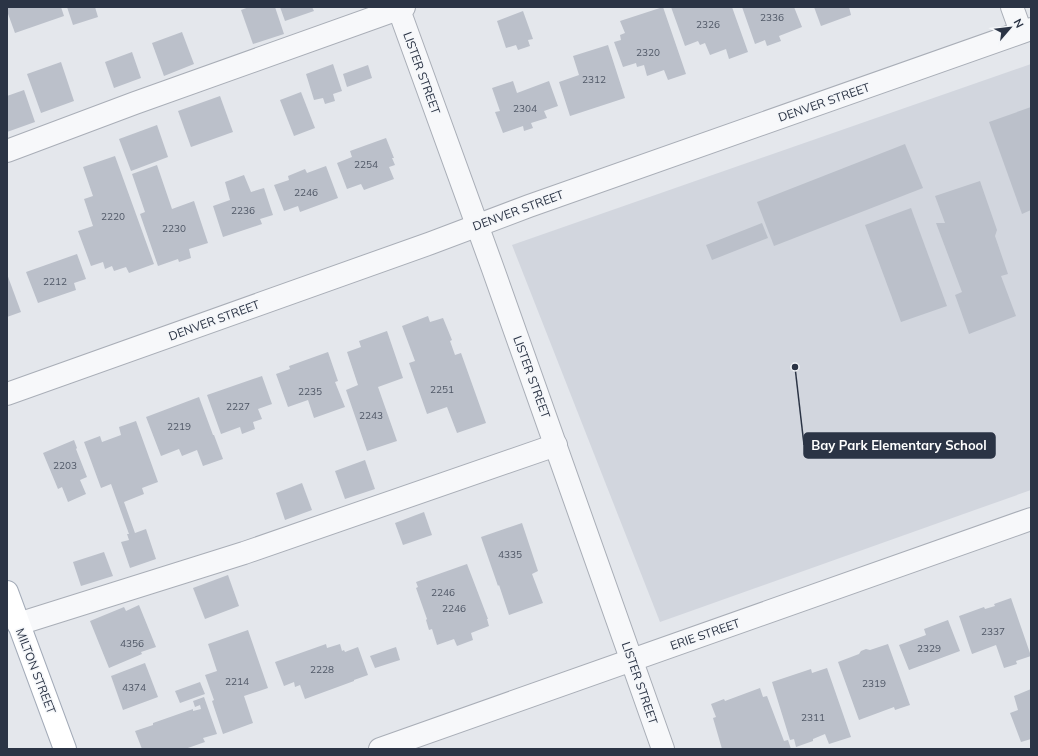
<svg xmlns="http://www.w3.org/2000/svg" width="1038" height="756" font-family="Mulish,sans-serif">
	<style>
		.built { fill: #d2d6de }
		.building { fill: #bbc0ca }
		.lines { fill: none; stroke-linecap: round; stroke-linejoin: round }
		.minor-casing { stroke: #a9aeb7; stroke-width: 24 }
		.major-casing { stroke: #a3abb8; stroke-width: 24 }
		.minor { stroke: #f7f8fa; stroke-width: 22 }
		.major { stroke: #fff; stroke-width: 22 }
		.labels { text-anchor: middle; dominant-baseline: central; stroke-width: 3; stroke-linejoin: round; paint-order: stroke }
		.number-label { font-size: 10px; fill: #4f5766 }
		.street-label { font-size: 12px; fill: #2b3445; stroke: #f4f6f9 }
		.leader { fill: none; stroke: #2b3445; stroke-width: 1.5 }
		.callout-dot { fill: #2b3445; stroke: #f4f6f9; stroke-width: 1.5 }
		.callout { fill: #2b3445; stroke: #2b3445; stroke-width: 1.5 }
		.callout-label { font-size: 13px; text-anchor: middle; font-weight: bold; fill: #fff }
	</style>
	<rect width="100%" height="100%" fill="#e4e7ec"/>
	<!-- built -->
	<polygon class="built" points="1031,64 1031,490 660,622 512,245"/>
	<!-- building -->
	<g class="building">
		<polygon points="7,7 61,7 64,16 15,33 7,11"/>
		<polygon points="67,7 95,7 98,17 73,25"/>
		<polygon points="249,7 275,7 284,34 253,44 241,10"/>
		<polygon points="280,7 312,7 314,11 285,21"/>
		<polygon points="663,7 686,74 668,80 664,70 647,76 644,65 637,67 636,63 623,67 614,42 621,40 620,35 625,33 620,21"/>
		<polygon points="671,7 732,7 748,52 729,59 726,49 710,55 705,43 700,45 698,41 685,46"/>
		<polygon points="742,7 794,7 802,27 779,36 781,41 767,46 765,40 755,44"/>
		<polygon points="814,7 849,7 851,15 821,26"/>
		<polygon points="523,11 533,39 528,40 530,46 518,50 516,45 506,48 497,21"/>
		<polygon points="182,32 194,64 164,76 152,43"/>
		<polygon points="608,45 625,98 570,116 559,82 579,75 573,56"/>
		<polygon points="132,52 141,78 114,88 105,62"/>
		<polygon points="61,62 74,101 41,113 27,74"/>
		<polygon points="333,64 342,91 333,94 335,101 325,104 323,98 314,100 306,74"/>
		<polygon points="368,65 372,78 347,87 343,74"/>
		<polygon points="513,81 517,93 549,81 558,106 544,111 547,118 531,123 533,128 524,131 523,126 503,133 495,112 500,111 492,88"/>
		<polygon points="24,90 35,122 7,132 7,96"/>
		<polygon points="301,92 315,128 294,136 280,100"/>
		<polygon points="220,96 233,132 191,147 178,111"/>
		<polygon points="1031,107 1031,210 1022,214 989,122"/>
		<polygon points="157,125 168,157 131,171 119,139"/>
		<polygon points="386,138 394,158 392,158 395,165 389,167 394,179 364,190 361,184 347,189 337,163 352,157 350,151"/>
		<polygon points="905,144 923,188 774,246 757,202"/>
		<polygon points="115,156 154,264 129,273 126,267 114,271 112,266 105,269 103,262 91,266 78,231 93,226 84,199 93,196 83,167"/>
		<polygon points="157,165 172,209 194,201 208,243 189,249 191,258 179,262 178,259 158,266 140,214 145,212 132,174"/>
		<polygon points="326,166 338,198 300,212 298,206 284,211 274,185 289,180 288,176 305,169 307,173"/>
		<polygon points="244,175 251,192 264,188 273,215 260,219 262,224 223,237 213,206 230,200 225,182"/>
		<polygon points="980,181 997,230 995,236 1008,274 1001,276 1016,316 969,334 955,295 962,292 936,223 945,223 935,196"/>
		<polygon points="911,208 947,306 901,322 865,225"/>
		<polygon points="762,223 768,238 712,260 706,245"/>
		<polygon points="77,254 86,279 74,283 76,290 38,303 26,272"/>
		<polygon points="7,274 21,312 7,317"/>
		<polygon points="428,316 430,322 443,318 452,340 450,341 455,355 461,353 486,423 457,433 447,407 427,414 409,363 415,361 402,326"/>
		<polygon points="387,331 403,378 378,387 397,441 367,451 346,390 358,385 347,352 361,347 359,341"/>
		<polygon points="328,352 338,381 335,382 345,407 314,418 308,400 288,407 276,374 290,369 289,366"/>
		<polygon points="262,376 272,404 258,409 262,419 253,422 255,429 242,434 240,427 221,434 207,395"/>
		<polygon points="199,397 213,435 214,435 223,459 203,466 197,450 182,456 179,449 161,456 146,417"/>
		<polygon points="136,421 158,482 142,488 144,494 124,502 135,533 146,529 156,559 130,568 121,542 129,540 127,534 129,534 111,484 101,488 84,442 100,436 102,442 121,435 119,427"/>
		<polygon points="74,440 77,448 76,449 87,477 80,480 86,494 68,502 62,487 58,489 43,453"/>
		<polygon points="365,460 375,489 345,499 335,471"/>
		<polygon points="302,483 312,510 285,520 276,493"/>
		<polygon points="424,512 432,535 403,545 395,523"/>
		<polygon points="522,523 538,571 532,574 543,603 509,615 499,585 498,586 481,537"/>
		<polygon points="104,552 113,576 81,586 73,562"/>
		<polygon points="467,564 488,619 487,619 489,626 471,633 473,640 457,646 454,639 437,645 432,629 429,630 426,620 427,619 416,588 418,587 416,582"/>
		<polygon points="228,575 239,606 205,619 193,588"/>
		<polygon points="1011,598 1031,656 1016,661 1017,664 1004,668 996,645 972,654 959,616 984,607 985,609 995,606 994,604"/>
		<polygon points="139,605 156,647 141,652 142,654 109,668 90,621 124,607 126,611"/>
		<polygon points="948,620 960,651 909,670 899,645 926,635 924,629"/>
		<polygon points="248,630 268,688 244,696 253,723 223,734 212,701 214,700 205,675 217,671 208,644"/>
		<polygon points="326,644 327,648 340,644 342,651 344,650 345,652 358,647 368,675 354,680 354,681 305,699 300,685 295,687 294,682 284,686 275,662"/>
		<polygon points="888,644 910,705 895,710 894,707 859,720 838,662 859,654 861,651 866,649 870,650"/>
		<polygon points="396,647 400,660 375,668 370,656"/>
		<polygon points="145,663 158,697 123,710 111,676"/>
		<polygon points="827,668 851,737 829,744 825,734 813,739 813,741 796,747 794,739 790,740 772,682 811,669 812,673"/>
		<polygon points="200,682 205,694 180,703 175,691"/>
		<polygon points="760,688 763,697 767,696 784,741 788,740 791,749 722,749 713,718 716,717 711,704 724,699 725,701"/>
		<polygon points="1031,689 1031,739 1021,742 1010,713 1018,710 1014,696"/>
		<polygon points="204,697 217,734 203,738 205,742 185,749 142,749 135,731 153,725 153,723 193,709 193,711 201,709 200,705 195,707 193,701"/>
	</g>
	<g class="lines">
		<defs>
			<g id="minor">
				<polyline points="398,7 493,269 663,749"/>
				<polyline points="1012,7 1021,32"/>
				<polyline points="7,151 135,103 404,7"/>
				<polyline points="7,394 431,243 529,206 1031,29"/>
				<polyline points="18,624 244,553 556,445"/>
				<polyline points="380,749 1031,519"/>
			</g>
			<polyline id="major" points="7,592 65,749"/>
		</defs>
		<!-- minor casing -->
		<use href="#minor" class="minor-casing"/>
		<!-- major casing -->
		<use href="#major" class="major-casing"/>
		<!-- minor -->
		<use href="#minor" class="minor"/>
		<!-- major -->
		<use href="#major" class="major"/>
	</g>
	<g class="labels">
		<!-- number labels -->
		<g class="number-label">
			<text x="772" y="17">2336</text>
			<text x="708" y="24">2326</text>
			<text x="648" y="52">2320</text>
			<text x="594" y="79">2312</text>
			<text x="525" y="108">2304</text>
			<text x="366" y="164">2254</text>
			<text x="306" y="192">2246</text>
			<text x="243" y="210">2236</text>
			<text x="113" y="216">2220</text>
			<text x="174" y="228">2230</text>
			<text x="55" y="281">2212</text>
			<text x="442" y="389">2251</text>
			<text x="310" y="391">2235</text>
			<text x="238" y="406">2227</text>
			<text x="371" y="415">2243</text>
			<text x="179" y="426">2219</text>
			<text x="65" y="465">2203</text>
			<text x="510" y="554">4335</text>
			<text x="443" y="592">2246</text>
			<text x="454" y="608">2246</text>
			<text x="993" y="631">2337</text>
			<text x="132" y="643">4356</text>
			<text x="929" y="648">2329</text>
			<text x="322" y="669">2228</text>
			<text x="237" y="681">2214</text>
			<text x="874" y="683">2319</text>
			<text x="134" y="687">4374</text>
			<text x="813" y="717">2311</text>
		</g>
		<!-- street labels -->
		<g class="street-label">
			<text transform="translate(422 73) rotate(70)">LISTER STREET</text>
			<text transform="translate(824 102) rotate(-19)">DENVER STREET</text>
			<text transform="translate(518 210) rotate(-20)">DENVER STREET</text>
			<text transform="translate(214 320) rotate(-20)">DENVER STREET</text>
			<text transform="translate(532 377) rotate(70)">LISTER STREET</text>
			<text transform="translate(705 634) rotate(-19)">ERIE STREET</text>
			<text transform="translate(36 671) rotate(69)">MILTON STREET</text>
			<text transform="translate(640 683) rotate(71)">LISTER STREET</text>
		</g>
	</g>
	<!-- callouts -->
	<path class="leader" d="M795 367L804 445"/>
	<circle class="callout-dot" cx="795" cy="367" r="4"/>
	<rect class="callout" x="804" y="433" width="191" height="25" rx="4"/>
	<g class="callout-label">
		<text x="899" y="450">Bay Park Elementary School</text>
	</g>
	<!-- border -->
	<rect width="1038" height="756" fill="none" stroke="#2b3445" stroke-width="16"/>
	<!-- north arrow -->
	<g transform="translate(1010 28) rotate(62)" stroke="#f4f6f9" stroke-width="3" paint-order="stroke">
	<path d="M0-3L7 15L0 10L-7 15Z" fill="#2b3445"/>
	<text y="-6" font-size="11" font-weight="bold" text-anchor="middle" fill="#2b3445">N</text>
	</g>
</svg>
